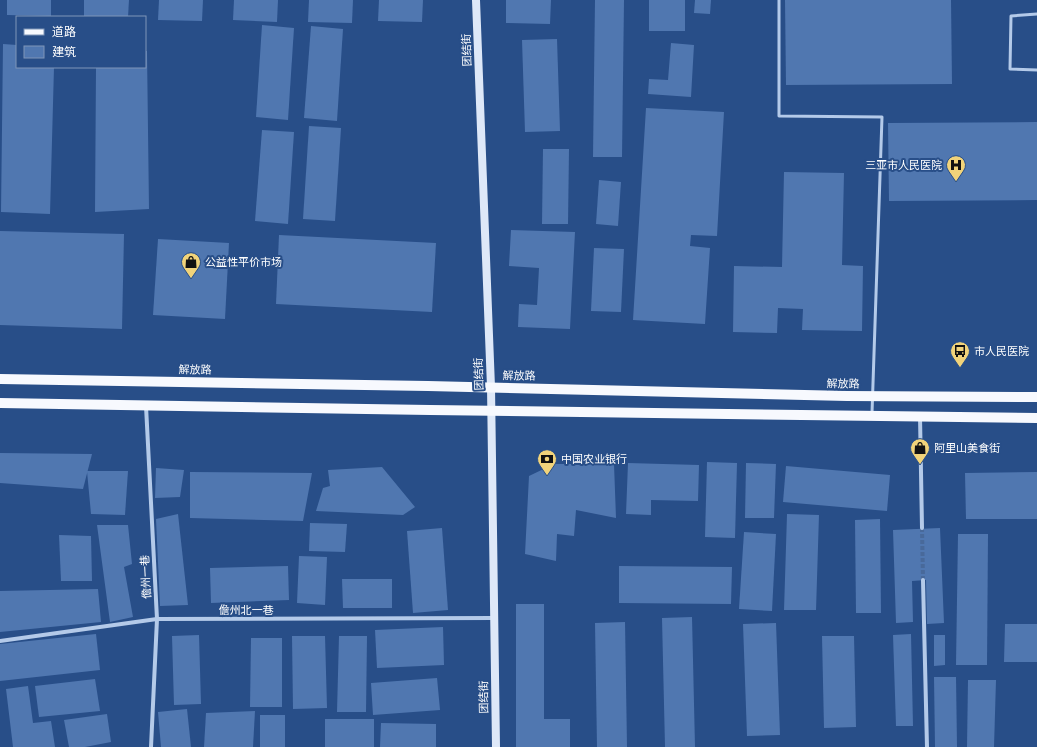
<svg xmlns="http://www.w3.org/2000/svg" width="1037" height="747" font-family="'Alegreya Sans','Noto Sans SC',sans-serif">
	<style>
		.building { fill: #5077b0 }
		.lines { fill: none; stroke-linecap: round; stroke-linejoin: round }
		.street-tunnel { stroke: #48699a; stroke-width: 4; stroke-dasharray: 4 2; stroke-linecap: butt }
		.lane { stroke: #b4cae9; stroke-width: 3 }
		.street { stroke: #b4cae9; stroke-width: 4 }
		.secondary { stroke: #dee8f8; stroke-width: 8 }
		.primary { stroke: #f7f9fe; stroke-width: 10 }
		.labels { text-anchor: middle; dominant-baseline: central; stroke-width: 4; stroke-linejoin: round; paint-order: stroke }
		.street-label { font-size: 11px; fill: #fff; stroke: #284e88 }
		.poi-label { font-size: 11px; fill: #fff; stroke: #284e88; text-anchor: start }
	</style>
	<rect width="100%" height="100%" fill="#284e88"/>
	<!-- building -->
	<g class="building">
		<polygon points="7,0 51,0 51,16 7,15"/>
		<polygon points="84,0 129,0 128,17 84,17"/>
		<polygon points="159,0 203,0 202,21 158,20"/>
		<polygon points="234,0 278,0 277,22 233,20"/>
		<polygon points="309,0 353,0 352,23 308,22"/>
		<polygon points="379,0 423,0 422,22 378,21"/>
		<polygon points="506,0 551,0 550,24 506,23"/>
		<polygon points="595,0 624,0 622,157 593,157"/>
		<rect x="649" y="0" width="36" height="31"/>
		<polygon points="695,0 711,0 710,14 694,13"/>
		<polygon points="785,0 951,0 952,84 786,85"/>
		<polygon points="262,25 294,28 288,120 256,117"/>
		<polygon points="311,26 343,29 337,121 304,118"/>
		<polygon points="557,39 560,131 525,132 522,40"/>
		<polygon points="671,43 694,45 691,97 648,94 649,79 668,80"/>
		<polygon points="3,44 17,45 17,67 54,67 50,214 1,212"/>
		<polygon points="145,51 147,51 149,209 95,212 96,67 145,67"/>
		<polygon points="646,108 724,112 717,236 691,235 690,246 710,248 705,324 633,320"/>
		<polygon points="1037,122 1037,200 889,201 888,123"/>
		<polygon points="309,126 341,128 335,221 303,219"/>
		<polygon points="262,130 294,132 288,224 255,221"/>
		<polygon points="543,149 569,149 568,224 542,224"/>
		<polygon points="784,172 844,173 842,265 863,266 862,331 802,330 803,309 778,308 777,333 733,332 734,266 782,267"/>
		<polygon points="599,180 621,182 618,226 596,224"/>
		<polygon points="511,230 575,232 570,329 518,327 519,304 537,305 539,268 509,266"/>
		<polygon points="0,231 124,234 122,329 0,325"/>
		<polygon points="279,235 436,243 432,312 276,304"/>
		<polygon points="158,239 229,243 225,319 153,315"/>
		<polygon points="594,248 624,249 621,312 591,311"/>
		<polygon points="0,453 92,454 83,489 0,483"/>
		<polygon points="707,462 737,463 735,538 705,537"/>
		<polygon points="628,463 699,465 698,501 651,500 651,515 626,514"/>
		<polygon points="746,463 776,464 774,518 745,518"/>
		<polygon points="554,464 614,464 616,518 576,510 574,536 557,534 556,561 525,554 529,476"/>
		<polygon points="786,466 890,475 887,511 783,502"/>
		<polygon points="382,467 415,507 403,515 316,511 323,488 330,486 328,470"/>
		<polygon points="156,468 184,470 180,497 155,498"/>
		<polygon points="87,471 128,471 125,515 91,514"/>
		<polygon points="190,472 312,473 303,521 190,518"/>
		<polygon points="1037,472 1037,519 966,519 965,473"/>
		<polygon points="178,514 188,605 160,606 156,519"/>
		<polygon points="787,514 819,515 816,610 784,610"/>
		<polygon points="880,519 881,613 856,613 855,520"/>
		<polygon points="310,523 347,524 345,552 309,551"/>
		<polygon points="97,525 128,525 132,564 124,567 133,617 110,622"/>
		<polygon points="442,528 448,610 413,613 407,531"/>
		<polygon points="940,528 944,623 927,624 926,580 912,581 913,622 896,623 893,530"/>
		<polygon points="744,532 776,534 772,611 739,609"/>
		<polygon points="958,534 988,534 987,665 956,665"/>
		<polygon points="59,535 91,536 92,581 61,581"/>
		<polygon points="299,556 327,557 325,605 297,603"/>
		<polygon points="288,566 289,600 211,603 210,568"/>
		<polygon points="619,566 732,567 731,604 619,603"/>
		<polygon points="342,579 392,579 392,608 343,608"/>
		<polygon points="98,589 101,622 0,632 0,591"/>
		<polygon points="516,604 544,604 544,719 570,719 570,747 516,747"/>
		<polygon points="692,617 695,747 665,747 662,618"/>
		<polygon points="625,622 627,747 597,747 595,623"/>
		<polygon points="776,623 780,735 747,736 743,624"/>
		<polygon points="1005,624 1037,624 1037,662 1004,662"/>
		<polygon points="443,627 444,665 377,668 375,630"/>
		<polygon points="96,634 100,670 0,681 0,644"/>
		<polygon points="911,634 913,726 896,726 893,635"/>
		<polygon points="199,635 201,704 174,705 172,636"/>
		<polygon points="934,635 945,635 945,665 934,666"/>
		<polygon points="292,636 325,636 327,708 293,709"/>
		<polygon points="339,636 367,636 366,712 337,712"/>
		<polygon points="822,636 854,636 856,727 824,728"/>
		<polygon points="251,638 282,638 282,707 250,707"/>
		<polygon points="934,677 956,677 957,747 935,747"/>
		<polygon points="437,678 440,710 373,715 371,683"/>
		<polygon points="95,679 100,711 39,717 35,686"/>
		<polygon points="968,680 996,680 994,747 967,747"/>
		<polygon points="28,686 33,723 51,721 55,747 13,747 6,689"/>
		<polygon points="187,709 191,747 161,747 158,712"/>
		<polygon points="255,711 253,747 204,747 206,713"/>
		<polygon points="107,714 111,742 85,747 69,747 64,720"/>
		<rect x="260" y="715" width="25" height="32"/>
		<rect x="325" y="719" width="49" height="28"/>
		<polygon points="381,723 436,724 436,747 380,747"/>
	</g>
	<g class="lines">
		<!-- street-tunnel -->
		<polyline class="street-tunnel" points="922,528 923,580"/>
		<!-- lane -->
		<g class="lane">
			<polyline points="779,0 779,116 882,117 872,413"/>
			<polyline points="1037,14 1011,16 1010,69 1037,70"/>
		</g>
		<!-- street -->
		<g class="street">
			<polyline points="146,406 157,619 151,747"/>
			<polyline points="920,416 922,528"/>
			<polyline points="923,580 927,747"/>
			<polyline points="0,641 157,619 494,618"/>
		</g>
		<!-- secondary -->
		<polyline class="secondary" points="476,0 491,387 496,747"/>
		<!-- primary -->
		<g class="primary">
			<polyline points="0,379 428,386 847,396 1037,397"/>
			<polyline points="0,403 430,410 1037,418"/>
		</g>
	</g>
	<!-- icons -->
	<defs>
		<symbol id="hospital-pin" viewBox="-11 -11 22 30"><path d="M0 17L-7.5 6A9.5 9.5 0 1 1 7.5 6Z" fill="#f1d37a" stroke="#284e88"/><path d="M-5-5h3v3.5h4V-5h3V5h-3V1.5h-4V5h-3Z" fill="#111"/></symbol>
		<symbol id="shop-pin" viewBox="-11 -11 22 30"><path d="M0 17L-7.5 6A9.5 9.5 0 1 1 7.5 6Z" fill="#f1d37a" stroke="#284e88"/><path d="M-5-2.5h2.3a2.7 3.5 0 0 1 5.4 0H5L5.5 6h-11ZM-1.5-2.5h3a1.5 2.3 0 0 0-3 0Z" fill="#111"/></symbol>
		<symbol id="bus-pin" viewBox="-11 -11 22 30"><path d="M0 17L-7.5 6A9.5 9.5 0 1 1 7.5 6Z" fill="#f1d37a" stroke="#284e88"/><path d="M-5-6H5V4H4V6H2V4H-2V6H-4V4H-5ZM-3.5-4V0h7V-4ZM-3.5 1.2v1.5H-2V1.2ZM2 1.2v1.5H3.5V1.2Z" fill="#111"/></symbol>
		<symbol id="bank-pin" viewBox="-11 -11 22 30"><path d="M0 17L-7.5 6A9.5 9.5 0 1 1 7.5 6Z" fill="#f1d37a" stroke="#284e88"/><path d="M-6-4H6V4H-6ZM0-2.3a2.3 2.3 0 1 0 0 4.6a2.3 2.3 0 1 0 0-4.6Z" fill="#111"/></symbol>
	</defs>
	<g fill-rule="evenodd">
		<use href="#hospital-pin" x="945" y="154" width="22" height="30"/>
		<use href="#shop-pin" x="180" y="251" width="22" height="30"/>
		<use href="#bus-pin" x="949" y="340" width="22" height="30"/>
		<use href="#shop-pin" x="909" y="437" width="22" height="30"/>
		<use href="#bank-pin" x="536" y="448" width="22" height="30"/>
	</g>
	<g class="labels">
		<!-- street labels -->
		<g class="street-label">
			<text transform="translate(467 50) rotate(-92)">团结街</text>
			<text transform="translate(195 370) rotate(1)">解放路</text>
			<text transform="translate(479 374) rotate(-92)">团结街</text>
			<text transform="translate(519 376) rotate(1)">解放路</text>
			<text transform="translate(843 384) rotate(1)">解放路</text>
			<text transform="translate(146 577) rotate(-93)">儋州一巷</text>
			<text x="246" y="610">儋州北一巷</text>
			<text transform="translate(484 697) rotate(-91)">团结街</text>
		</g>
		<!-- poi labels -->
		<g class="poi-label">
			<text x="942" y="165" text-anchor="end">三亚市人民医院</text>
			<text x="205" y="262">公益性平价市场</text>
			<text x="974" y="351">市人民医院</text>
			<text x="934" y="448">阿里山美食街</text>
			<text x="561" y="459">中国农业银行</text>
		</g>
	</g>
	<!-- legend -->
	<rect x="16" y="16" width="130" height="52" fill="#284e88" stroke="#7e95b8"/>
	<rect x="24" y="29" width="20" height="6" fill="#f7f9fe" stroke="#7e95b8"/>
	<text x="52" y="36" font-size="12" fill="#ffffff">道路</text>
	<rect x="24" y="46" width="20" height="12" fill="#5077b0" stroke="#7e95b8"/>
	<text x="52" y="56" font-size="12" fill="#ffffff">建筑</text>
</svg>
